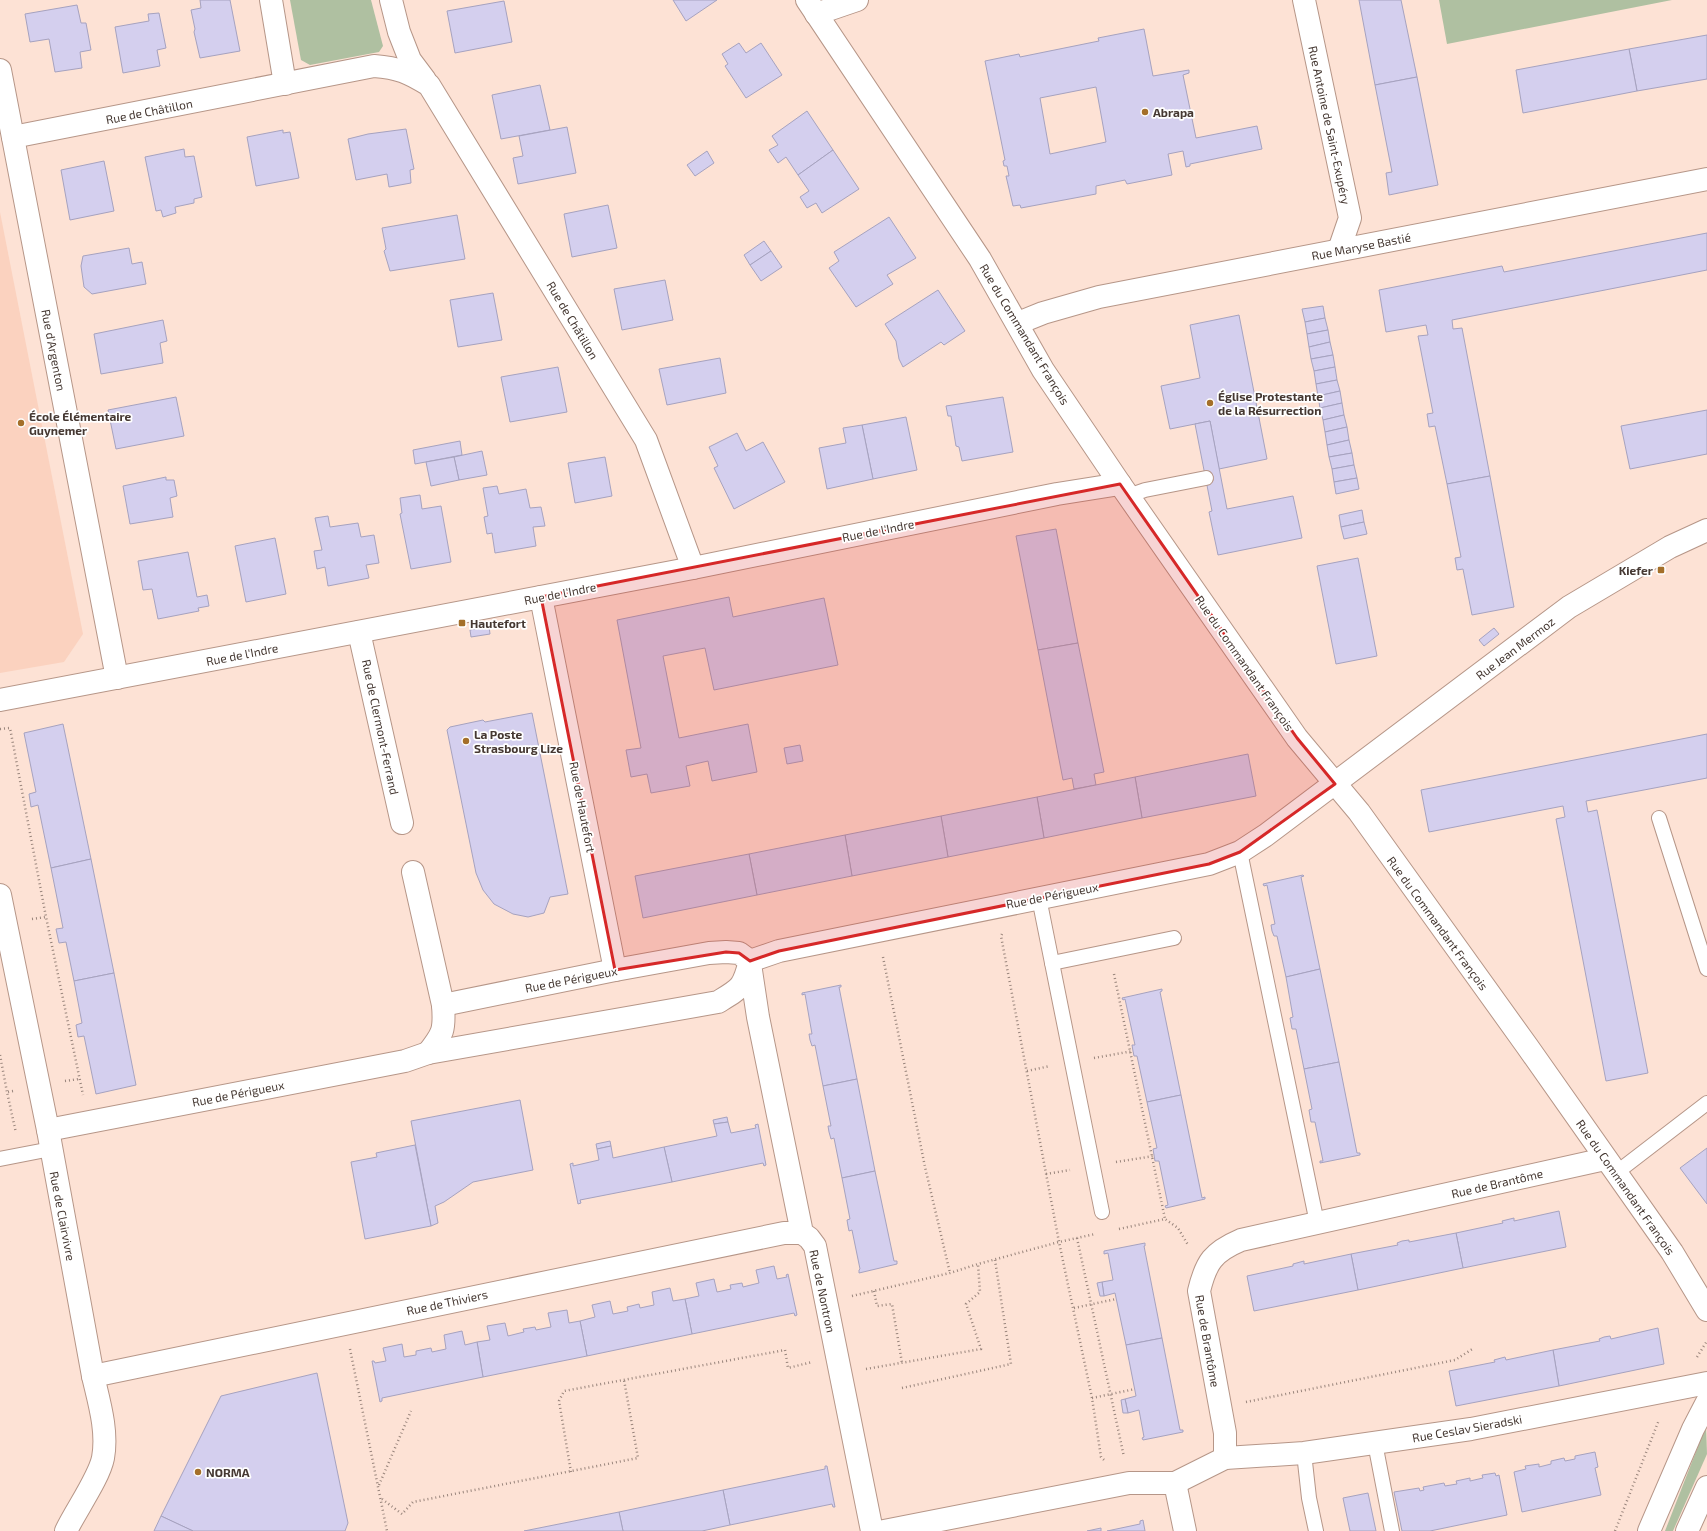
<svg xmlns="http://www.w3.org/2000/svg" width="1707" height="1531" font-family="'Exo 2',sans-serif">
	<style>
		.built { fill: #fbd2bf }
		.green { fill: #afc0a1 }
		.building { fill: #d4cfee; stroke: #a6a2bf; fill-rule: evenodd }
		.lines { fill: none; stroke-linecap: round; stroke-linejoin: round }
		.lane-casing { stroke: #b69688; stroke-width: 16 }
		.street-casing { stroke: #b69688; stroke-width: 24 }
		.path { stroke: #99857c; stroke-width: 2.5; stroke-dasharray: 1 3; stroke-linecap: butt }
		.lane { stroke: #fff; stroke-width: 14 }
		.street { stroke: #fff; stroke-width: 22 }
		.marked { fill: #d62828; fill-opacity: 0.2; stroke: #d62828; stroke-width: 3; stroke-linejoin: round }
		.poi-dot { fill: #a46f29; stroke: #fff; stroke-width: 1.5 }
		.labels { text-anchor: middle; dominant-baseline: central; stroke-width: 3.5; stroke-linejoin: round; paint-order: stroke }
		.street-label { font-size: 12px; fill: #453832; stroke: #fff }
		.poi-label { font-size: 12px; font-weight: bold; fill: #453832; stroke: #fff; text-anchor: start }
	</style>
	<rect width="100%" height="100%" fill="#fde2d5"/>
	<!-- built -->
	<polygon class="built" points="0,212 83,634 64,662 0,673"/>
	<!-- green -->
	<g class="green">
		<polygon points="290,0 371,0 383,46 379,52 310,65 301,60"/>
		<polygon points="1439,0 1672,0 1447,44"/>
		<polygon points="1706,1426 1707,1454 1673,1531 1665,1531"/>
	</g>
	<!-- building -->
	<g class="building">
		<polygon points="200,0 230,0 240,51 200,58 194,32 195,29 191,10 201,8"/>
		<polygon points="673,0 717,0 686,21"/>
		<polygon points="1359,0 1401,0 1417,77 1375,85"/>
		<polygon points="504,1 512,42 455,53 447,11"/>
		<polygon points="77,5 81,23 86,23 91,50 80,52 82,68 55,72 49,39 30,42 25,14"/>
		<polygon points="159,13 166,48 157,50 160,66 123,73 115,27 149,21 148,14"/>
		<path d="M1144,29l9,47 36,-6v3l-6,2 13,63 61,-12 5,23 -72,15v2l-4,1 -3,-16 -15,3 4,21 -45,9 -2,-4 -29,6v8l-75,14 -1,-3 -7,1 -7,-30h3l-2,-10h-3l-1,-5 2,-1 -20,-99 34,-7 1,3 79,-16 -1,-3zM1096,87l10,55 -56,12 -10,-56z"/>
		<polygon points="1707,35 1707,79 1637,91 1629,49"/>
		<polygon points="739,43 746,53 761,43 782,75 746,98 725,66 728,64 722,54"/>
		<polygon points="1629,49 1637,91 1523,113 1516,70"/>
		<polygon points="1417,77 1438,185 1389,195 1386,173 1392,172 1375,85"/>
		<polygon points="540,85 550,130 501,139 492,95"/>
		<polygon points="807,111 833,150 798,175 786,157 778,163 769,150 778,145 772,136"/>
		<polygon points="567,127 576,173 518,184 513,158 523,156 519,136"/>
		<polygon points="406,129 414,169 410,170 411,183 389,187 387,174 356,180 348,139 368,134"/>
		<polygon points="283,130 283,133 290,132 299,178 256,186 247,137"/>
		<polygon points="184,149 185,157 194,156 202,197 194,199 194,203 175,207 176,213 163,217 161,210 156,211 145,157"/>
		<polygon points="833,150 859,189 822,213 816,203 807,208 800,197 809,191 798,175"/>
		<polygon points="707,151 714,163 695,176 687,165"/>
		<polygon points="104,161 114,211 70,220 61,170"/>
		<polygon points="608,205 617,248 572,257 564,214"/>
		<polygon points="457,215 465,259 390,271 384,251 386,249 382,228"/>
		<polygon points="889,217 916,258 887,275 893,284 856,307 829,268 839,261 834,252"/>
		<polygon points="1707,233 1707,270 1452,320 1453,329 1462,328 1490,476 1447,484 1435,426 1429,427 1427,414 1433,413 1418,336 1428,335 1426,325 1386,332 1379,290 1502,266 1504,272"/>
		<polygon points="764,241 771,251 750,265 744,255"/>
		<polygon points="129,248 132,264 142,262 146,284 92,294 84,287 81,266 83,256"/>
		<polygon points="771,251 782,267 761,281 750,265"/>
		<polygon points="665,280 673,320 622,330 614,289"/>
		<polygon points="938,290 965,331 944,345 941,342 903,367 899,359 896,341 885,324"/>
		<polygon points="493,293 502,340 458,347 450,300"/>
		<polygon points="1323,306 1325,318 1305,322 1302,309"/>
		<polygon points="1239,315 1267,459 1219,469 1210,421 1170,429 1161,386 1200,378 1190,325"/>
		<polygon points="1325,318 1328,330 1307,334 1305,322"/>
		<polygon points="163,320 167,341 160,343 163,363 101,374 94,334"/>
		<polygon points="1328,330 1330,342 1309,347 1307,334"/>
		<polygon points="1330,342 1333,355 1311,359 1309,347"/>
		<polygon points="1333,355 1335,367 1314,371 1311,359"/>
		<polygon points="720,358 726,393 667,405 659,369"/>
		<polygon points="558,367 567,412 510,422 501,377"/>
		<polygon points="1335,367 1337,380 1316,384 1314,371"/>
		<polygon points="1337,380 1340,391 1318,396 1316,384"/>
		<polygon points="1340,391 1342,403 1320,408 1318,396"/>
		<polygon points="176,397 184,436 116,449 108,410"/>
		<polygon points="1003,397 1013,452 962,461 959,447 956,446 951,416 948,416 946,406"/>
		<polygon points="1342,403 1344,415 1323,420 1320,408"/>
		<polygon points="1707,410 1707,454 1630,469 1621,426"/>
		<polygon points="1344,415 1347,427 1325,432 1323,420"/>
		<polygon points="906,417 917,470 873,479 862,425"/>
		<polygon points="1210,421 1227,509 1293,496 1302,538 1218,555 1209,512 1212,511 1195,424"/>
		<polygon points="862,425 873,479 827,489 819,448 846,443 843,428"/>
		<polygon points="1347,427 1349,440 1327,445 1325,432"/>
		<polygon points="737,433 746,451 763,442 785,482 734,509 714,468 718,466 709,447"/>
		<polygon points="1349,440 1352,453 1329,457 1327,445"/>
		<polygon points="460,441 462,455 415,464 413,450"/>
		<polygon points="482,451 487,475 459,480 454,457"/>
		<polygon points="1352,453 1354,465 1332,469 1329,457"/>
		<polygon points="454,457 459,480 431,486 426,462"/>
		<polygon points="605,457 612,496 575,503 568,463"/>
		<polygon points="1354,465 1357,478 1334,482 1332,469"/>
		<polygon points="1490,476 1514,607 1472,615 1463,569 1457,570 1455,558 1461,557 1447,484"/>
		<polygon points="166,477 166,480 174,480 177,496 170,498 173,517 130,524 123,486"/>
		<polygon points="1357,478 1359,489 1336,494 1334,482"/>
		<polygon points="497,486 499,494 526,489 530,508 541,507 545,526 533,527 536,546 495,553 492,533 487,534 484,517 488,516 483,488"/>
		<polygon points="420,495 422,509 441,506 451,562 411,569 400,514 402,513 400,498"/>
		<polygon points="1362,510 1364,522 1341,527 1339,515"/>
		<polygon points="328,516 330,527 358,523 361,537 374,535 379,563 366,565 369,578 328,586 325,567 317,569 314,551 322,550 315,518"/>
		<polygon points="1364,522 1367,534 1344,539 1341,527"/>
		<polygon points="1056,529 1078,643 1038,650 1016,536"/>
		<polygon points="275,538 286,594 246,602 235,546"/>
		<polygon points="188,552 197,597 207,595 209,606 198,608 199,611 158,619 152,589 143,590 138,561"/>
		<polygon points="1358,558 1377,656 1336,664 1317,566"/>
		<polygon points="729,597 733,617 824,598 838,665 714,690 705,648 663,656 679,738 748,724 757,772 712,781 708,761 686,766 690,786 651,793 647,774 631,777 626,750 641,748 617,620"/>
		<polygon points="489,626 490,634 471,637 470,630"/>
		<polygon points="1494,628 1499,634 1484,646 1479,640"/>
		<polygon points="1078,643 1104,772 1094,774 1096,785 1074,789 1072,778 1063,780 1038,650"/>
		<polygon points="532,713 568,894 550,897 544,913 528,917 513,914 494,904 483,890 476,873 447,730 450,727 483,720 485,722"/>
		<polygon points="63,724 91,859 51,868 38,805 31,807 29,794 36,792 24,733"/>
		<polygon points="1707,734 1707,778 1586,801 1588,812 1597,810 1648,1073 1606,1081 1556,819 1565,817 1563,806 1429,832 1421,790"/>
		<polygon points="800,745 803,761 787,764 784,748"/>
		<polygon points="1248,754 1256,796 1142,818 1135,777"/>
		<polygon points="1135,777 1142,818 1044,838 1037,797"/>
		<polygon points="1037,797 1044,838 948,857 941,816"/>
		<polygon points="941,816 948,857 852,876 845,835"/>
		<polygon points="845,835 852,876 757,895 749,854"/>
		<polygon points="749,854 757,895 643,918 635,876"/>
		<polygon points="91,859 114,973 74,981 66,942 59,943 56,929 63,928 51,868"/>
		<polygon points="1303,875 1304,876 1301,877 1320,969 1286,977 1277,936 1274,936 1272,931 1271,925 1275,924 1267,885 1264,886 1263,884"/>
		<polygon points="1320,969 1339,1062 1304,1069 1296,1029 1292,1029 1290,1018 1293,1017 1286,977"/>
		<polygon points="114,973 136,1085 96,1094 84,1036 78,1037 76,1025 82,1023 74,981"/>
		<polygon points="841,985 841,987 839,987 857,1079 823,1086 815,1045 812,1046 810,1040 809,1034 812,1034 805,994 802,995 802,993"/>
		<polygon points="1162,989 1162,991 1160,992 1181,1095 1147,1102 1137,1056 1134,1056 1133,1051 1132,1045 1135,1045 1125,999 1123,1000 1122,998"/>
		<polygon points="1339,1062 1357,1153 1360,1153 1360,1155 1320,1163 1320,1161 1323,1161 1315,1122 1311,1122 1309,1110 1312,1109 1304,1069"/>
		<polygon points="857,1079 875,1171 842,1178 834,1138 831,1139 829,1132 828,1126 831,1126 823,1086"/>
		<polygon points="1181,1095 1202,1198 1205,1197 1205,1199 1166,1208 1165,1206 1168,1205 1159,1161 1155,1161 1153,1149 1157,1148 1147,1102"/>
		<polygon points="520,1100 533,1170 473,1182 444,1202 435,1206 438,1223 431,1226 411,1121"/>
		<polygon points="727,1117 728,1122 714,1124 713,1120"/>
		<polygon points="728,1122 731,1133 756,1128 755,1125 758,1124 766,1165 764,1166 763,1163 672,1182 664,1147 717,1136 714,1124"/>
		<polygon points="610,1141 611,1146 597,1149 596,1144"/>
		<polygon points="415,1145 431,1226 365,1239 351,1162 377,1157 376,1153"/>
		<polygon points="611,1146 613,1158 664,1147 672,1182 580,1200 581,1203 578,1204 570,1164 573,1163 573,1166 599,1160 597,1149"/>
		<polygon points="1707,1148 1707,1204 1680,1168"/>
		<polygon points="875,1171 894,1261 897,1261 897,1264 859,1273 859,1270 860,1269 852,1230 849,1231 848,1226 847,1220 850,1219 842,1178"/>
		<polygon points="1559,1211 1566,1247 1463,1268 1456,1233 1503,1223 1502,1221 1514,1218 1514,1221"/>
		<polygon points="1456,1233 1463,1268 1358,1290 1351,1254 1398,1245 1397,1243 1402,1241 1409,1240 1409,1242"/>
		<polygon points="1145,1243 1145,1246 1144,1246 1162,1338 1126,1345 1115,1293 1104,1296 1102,1282 1113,1280 1108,1253 1104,1254 1104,1251"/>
		<polygon points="1351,1254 1358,1290 1254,1311 1247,1276 1293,1266 1293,1264 1304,1261 1304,1264"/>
		<polygon points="774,1266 777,1279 787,1277 786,1275 788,1274 797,1315 795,1316 794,1313 692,1334 685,1299 699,1296 696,1283 714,1279 717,1292 731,1289 730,1285 742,1283 743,1287 759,1283 756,1270"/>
		<polygon points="1102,1282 1104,1296 1100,1296 1097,1283"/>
		<polygon points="670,1288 673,1301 685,1299 692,1334 587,1356 580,1321 595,1317 592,1305 610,1301 613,1314 628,1311 627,1307 639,1304 640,1308 654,1305 652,1292"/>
		<polygon points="567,1310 569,1323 580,1321 587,1356 483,1377 477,1342 490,1340 487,1326 505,1323 508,1336 524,1332 523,1329 535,1327 536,1330 551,1327 548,1313"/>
		<polygon points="1658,1328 1664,1364 1559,1386 1553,1350 1600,1341 1599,1339 1604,1337 1610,1336 1611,1339"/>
		<polygon points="462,1331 465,1345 477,1342 483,1377 382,1398 382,1401 380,1402 372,1361 374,1361 375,1363 386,1361 383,1348 402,1344 404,1357 416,1355 416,1351 431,1348 432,1352 446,1349 444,1335"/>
		<polygon points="1162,1338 1180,1430 1183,1430 1183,1432 1143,1440 1142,1438 1144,1437 1139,1410 1128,1413 1125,1399 1136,1396 1126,1345"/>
		<polygon points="1553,1350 1559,1386 1456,1406 1449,1371 1495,1362 1494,1360 1505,1357 1506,1360"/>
		<polygon points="317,1373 348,1523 345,1531 193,1531 161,1516 221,1396"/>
		<polygon points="1125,1399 1128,1413 1123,1413 1121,1400"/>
		<polygon points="1595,1452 1598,1467 1595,1468 1601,1495 1522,1512 1514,1472 1526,1469 1525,1466 1539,1464 1539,1467 1551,1464 1551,1461 1564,1458 1565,1461 1575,1459 1575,1456"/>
		<polygon points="825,1466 827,1466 835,1507 833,1507 832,1504 730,1525 723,1490 825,1469"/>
		<polygon points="1495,1473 1496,1476 1499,1475 1507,1515 1430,1531 1402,1531 1394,1492 1419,1488 1420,1491 1424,1490 1423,1487 1444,1483 1445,1486 1457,1484 1456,1481 1470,1478 1470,1481 1483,1478 1482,1475"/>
		<polygon points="723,1490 730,1525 702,1531 623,1531 619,1512"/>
		<polygon points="1368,1493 1376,1531 1350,1531 1343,1498"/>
		<polygon points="619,1512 623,1531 524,1531"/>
		<polygon points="161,1516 193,1531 154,1531"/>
		<polygon points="1143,1520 1145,1531 1107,1531 1140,1524 1140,1521"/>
		<polygon points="1101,1528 1101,1531 1087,1531"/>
	</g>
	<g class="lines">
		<defs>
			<g id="lane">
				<polyline points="1128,496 1145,490 1206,478"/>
				<polyline points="1659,818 1707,969"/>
				<polyline points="1240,852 1317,1223"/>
				<polyline points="1039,898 1102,1212"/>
				<polyline points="1052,963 1174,938"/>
				<polyline points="0,1159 51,1149"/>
				<polyline points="1616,1173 1707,1103"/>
				<polyline points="1375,1443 1392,1531"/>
				<polyline points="1304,1453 1309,1498 1316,1531"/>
			</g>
			<g id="street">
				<polyline points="271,0 285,84"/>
				<polyline points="391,0 399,32 410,60 425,80"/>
				<polyline points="807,0 980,259 1043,370 1120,484 1297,738 1359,812 1527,1046 1672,1252 1707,1310"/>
				<polyline points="1304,0 1350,218 1339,250"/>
				<polyline points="816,14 857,0"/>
				<polyline points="0,70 117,678"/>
				<path d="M13,137l361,-71c25,2 34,6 55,19l217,355 47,128"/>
				<polyline points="1018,323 1043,313 1099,297 1707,179"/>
				<polyline points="541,597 615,970"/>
				<polyline points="359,632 402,823"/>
				<polyline points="0,700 693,568 1057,494 1120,484"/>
				<path d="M413,872l30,133c2,25 0,29 -15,48"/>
				<path d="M0,895l48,235 45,246c6,26 15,55 10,82 -4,20 -27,52 -37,73"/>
				<polyline points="750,961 779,951 1209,864 1240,852 1266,835 1569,607 1670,547 1707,530"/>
				<polyline points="750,964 758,1017 802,1233 809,1238 815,1246 872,1531"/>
				<polyline points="443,1005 615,970 709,953 726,952 739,953 750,961"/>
				<path d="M48,1130l357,-69 23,-8 290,-51c23,-14 25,-14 32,-41"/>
				<polyline points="93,1376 784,1233 802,1233"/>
				<path d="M1225,1458v-25l-26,-142c7,-29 14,-39 42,-51l364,-81"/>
				<polyline points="1175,1483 1185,1531"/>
				<polyline points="884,1531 1129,1483 1175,1483 1225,1458 1304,1453 1471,1429 1707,1383"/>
				<polyline points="1649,1531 1693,1429 1707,1402"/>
				<polyline points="1687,1531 1707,1487"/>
			</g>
		</defs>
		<!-- lane casing -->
		<use href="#lane" class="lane-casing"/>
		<!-- street casing -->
		<use href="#street" class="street-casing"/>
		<!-- path -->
		<g class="path">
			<polyline points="0,729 10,728 46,917 83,1095"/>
			<polyline points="32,919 46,917"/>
			<polyline points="1002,934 1001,936 1059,1242 1092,1398 1101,1457 1104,1460"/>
			<polyline points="883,957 925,1167 950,1273"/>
			<polyline points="1114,974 1165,1219"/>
			<polyline points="0,1055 7,1092"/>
			<polyline points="1094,1058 1133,1051"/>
			<polyline points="1027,1071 1050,1066"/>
			<polyline points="65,1081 79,1079"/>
			<polyline points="13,1091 7,1092 16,1133"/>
			<polyline points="1116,1162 1154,1156"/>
			<polyline points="1046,1174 1070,1170"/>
			<polyline points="1119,1229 1165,1219 1178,1228 1188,1245"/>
			<polyline points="1077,1238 1124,1457"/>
			<polyline points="874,1291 877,1306 892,1304 902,1363"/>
			<polyline points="852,1296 950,1273 978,1264 1059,1242 1095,1234"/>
			<polyline points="1074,1308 1116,1299"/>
			<polyline points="350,1349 387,1531"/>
			<polyline points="1697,1357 1707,1341"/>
			<polyline points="866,1369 981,1349 966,1304 980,1292 978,1264"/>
			<polyline points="902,1388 1011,1364 995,1260"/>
			<polyline points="1092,1398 1135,1389"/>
			<polyline points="1246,1402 1455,1360 1474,1348"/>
			<polyline points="571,1472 559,1401 564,1391 785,1350 788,1368 812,1362"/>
			<polyline points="379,1485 411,1411"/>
			<polyline points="382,1499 402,1514 413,1502 638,1458 624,1380"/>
			<polyline points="1615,1531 1659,1420"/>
		</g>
		<!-- lane -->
		<use href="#lane" class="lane"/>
		<!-- street -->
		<use href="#street" class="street"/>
	</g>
	<!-- marked area -->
	<path class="marked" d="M1120,484l177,254 38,46 -95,68 -31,12 -430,87 -29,10 -11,-8 -13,-1 -111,18 -74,-373z"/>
	<!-- markers -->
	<g class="poi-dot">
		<circle cx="1145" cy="112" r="4"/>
		<circle cx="1210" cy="403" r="4"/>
		<circle cx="21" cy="423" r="4"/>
		<rect x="1657" y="566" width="8" height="8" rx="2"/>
		<rect x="458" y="619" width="8" height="8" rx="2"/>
		<circle cx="466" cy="741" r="4"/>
		<circle cx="198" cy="1472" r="4"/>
	</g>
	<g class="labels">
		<!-- street labels -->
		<g class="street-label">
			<text transform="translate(149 111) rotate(-11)">Rue de Châtillon</text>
			<text transform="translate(1330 125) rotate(78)">Rue Antoine de Saint-Exupéry</text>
			<text transform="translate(1361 246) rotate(-11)">Rue Maryse Bastié</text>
			<text transform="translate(573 320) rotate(59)">Rue de Châtillon</text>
			<text transform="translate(1025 334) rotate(59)">Rue du Commandant François</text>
			<text transform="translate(54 350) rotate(79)">Rue d'Argenton</text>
			<text transform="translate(878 530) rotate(-11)">Rue de l'Indre</text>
			<text transform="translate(560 593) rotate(-11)">Rue de l'Indre</text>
			<text transform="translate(1515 648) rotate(-37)">Rue Jean Mermoz</text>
			<text transform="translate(242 654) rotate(-11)">Rue de l'Indre</text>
			<text transform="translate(1245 663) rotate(55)">Rue du Commandant François</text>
			<text transform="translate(381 727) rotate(78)">Rue de Clermont-Ferrand</text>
			<text transform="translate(583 807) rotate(79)">Rue de Hautefort</text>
			<text transform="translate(1052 895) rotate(-11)">Rue de Périgueux</text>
			<text transform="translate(1438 923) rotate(54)">Rue du Commandant François</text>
			<text transform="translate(571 979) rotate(-11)">Rue de Périgueux</text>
			<text transform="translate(238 1093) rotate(-11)">Rue de Périgueux</text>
			<text transform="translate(1497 1183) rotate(-13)">Rue de Brantôme</text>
			<text transform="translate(1626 1187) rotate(55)">Rue du Commandant François</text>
			<text transform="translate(63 1216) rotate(79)">Rue de Clairvivre</text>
			<text transform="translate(823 1291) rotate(78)">Rue de Nontron</text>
			<text transform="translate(447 1302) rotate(-12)">Rue de Thiviers</text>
			<text transform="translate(1208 1341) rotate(80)">Rue de Brantôme</text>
			<text transform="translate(1467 1428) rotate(-10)">Rue Ceslav Sieradski</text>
		</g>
		<!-- poi labels -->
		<g class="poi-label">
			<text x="1153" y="112">Abrapa</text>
			<text x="1218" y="396">Église Protestante<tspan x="1218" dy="14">de la Résurrection</tspan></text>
			<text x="29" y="416">École Élémentaire<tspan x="29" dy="14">Guynemer</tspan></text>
			<text x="1653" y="570" text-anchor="end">Kiefer</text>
			<text x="470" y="623">Hautefort</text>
			<text x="474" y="734">La Poste<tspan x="474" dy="14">Strasbourg Lize</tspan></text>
			<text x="206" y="1472">NORMA</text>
		</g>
	</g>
</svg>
